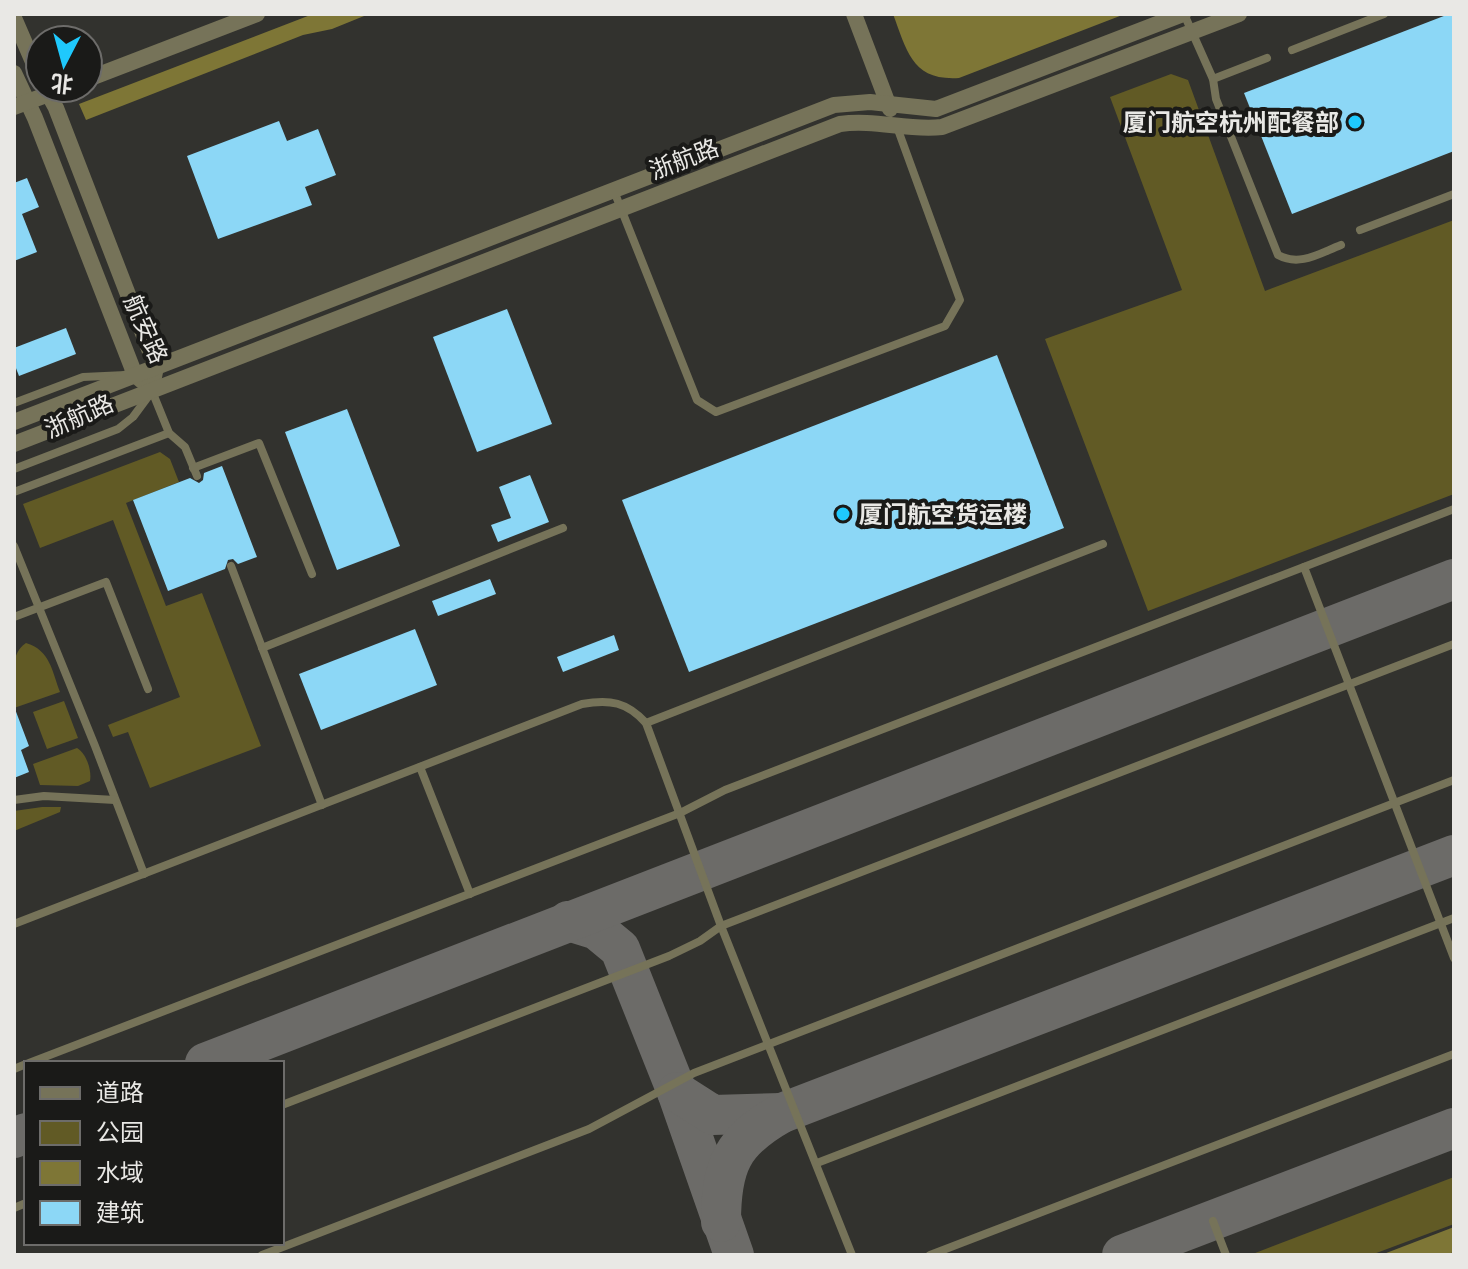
<svg xmlns="http://www.w3.org/2000/svg" width="1468" height="1269" font-family="Cabin,'Noto Sans SC',sans-serif">
	<style>
		.green { fill: #615a25 }
		.water { fill: #7e7636 }
		.lines { fill: none; stroke-linecap: round; stroke-linejoin: round }
		.taxiway { stroke: #6c6b68; stroke-width: 40 }
		.building { fill: #8cd7f6 }
		.service { stroke: #767359; stroke-width: 8 }
		.minor { stroke: #767359; stroke-width: 16 }
		.poi-dot { fill: #1fc9fd; stroke: #1a1a18; stroke-width: 3 }
		.labels { text-anchor: middle; dominant-baseline: central; stroke-width: 8; stroke-linejoin: round; paint-order: stroke }
		.poi-label { font-size: 24px; font-weight: bold; fill: #e9e8e5; stroke: #1a1a18; text-anchor: end }
		.street-label { font-size: 24px; fill: #e9e8e5; stroke: #1a1a18 }
	</style>
	<rect width="100%" height="100%" fill="#32322e"/>
	<!-- green -->
	<g class="green">
		<polygon points="1171,74 1188,80 1265,291 1454,220 1454,494 1148,611 1045,339 1182,290 1110,97"/>
		<polygon points="160,452 170,459 179,482 126,503 166,606 202,593 261,746 150,788 128,732 113,737 108,725 180,697 113,520 40,548 23,504"/>
		<path d="M26,643c24,7 26,28 34,49l-46,16c0,-20 -7,-53 12,-65z"/>
		<polygon points="64,701 78,738 47,749 33,712"/>
		<path d="M77,748c9,5 15,22 13,33l-12,5 -38,-1 -7,-21z"/>
		<polygon points="42,807 61,807 60,812 14,831 14,811"/>
		<polygon points="1454,1177 1454,1224 1371,1255 1250,1255"/>
	</g>
	<!-- water -->
	<g class="water">
		<polygon points="313,14 369,14 332,29 303,35 86,120 79,104"/>
		<path d="M893,14h232l-166,64c-47,3 -52,-27 -66,-64z"/>
		<polygon points="1454,1227 1454,1252 1445,1255 1381,1255"/>
	</g>
	<g class="lines">
		<!-- taxiway -->
		<g class="taxiway">
			<polyline points="568,921 597,930 620,949 677,1092 734,1255"/>
			<polyline points="205,1063 1454,579"/>
			<polyline points="677,1092 713,1115 782,1113"/>
			<polyline points="14,1138 26,1133"/>
			<path d="M721,1222c0,-57 11,-81 61,-109l672,-258"/>
			<polyline points="1122,1255 1454,1128"/>
		</g>
	</g>
	<!-- building -->
	<g class="building">
		<polygon points="1449,14 1454,14 1454,151 1292,214 1244,93"/>
		<polygon points="279,121 287,141 318,129 336,175 305,187 312,205 218,239 187,156"/>
		<polygon points="27,178 39,207 22,214 37,252 14,261 14,183"/>
		<polygon points="507,309 552,424 477,452 433,337"/>
		<polygon points="66,328 76,354 19,376 14,363 14,348"/>
		<polygon points="997,355 1064,528 689,672 622,500"/>
		<polygon points="347,409 400,546 337,570 285,432"/>
		<polygon points="222,466 257,557 238,564 233,559 228,560 225,569 168,591 133,500 190,478 199,483 203,480 204,473"/>
		<polygon points="530,475 549,522 498,542 491,525 511,518 499,487"/>
		<polygon points="490,579 496,594 438,616 432,601"/>
		<polygon points="415,629 437,685 321,730 299,674"/>
		<polygon points="614,635 619,650 563,672 557,657"/>
		<polygon points="15,709 29,746 21,750 29,772 14,778"/>
	</g>
	<g class="lines">
		<!-- service -->
		<g class="service">
			<path d="M1184,14l29,65 3,20 62,156c22,12 42,-2 63,-10"/>
			<polyline points="1292,50 1384,14"/>
			<polyline points="1213,79 1267,58"/>
			<polyline points="614,191 697,400 716,412 945,326 960,300 897,127"/>
			<polyline points="1360,230 1454,194"/>
			<polyline points="152,391 169,433 185,447 197,476"/>
			<polyline points="14,403 83,377 126,375"/>
			<polyline points="193,468 259,443 312,574"/>
			<polyline points="14,469 118,429 133,417 150,394"/>
			<polyline points="14,492 169,433"/>
			<polyline points="14,546 95,746 144,874"/>
			<polyline points="231,566 322,805"/>
			<polyline points="1304,567 1454,958"/>
			<polyline points="14,617 106,582 148,689"/>
			<polyline points="262,648 563,528"/>
			<polyline points="646,723 1103,544"/>
			<polyline points="420,767 470,894"/>
			<polyline points="14,800 44,796 115,800"/>
			<path d="M14,924l568,-220c28,-5 45,-2 64,19l75,203 131,329"/>
			<polyline points="29,1063 680,813 725,790 1454,509"/>
			<polyline points="14,1069 26,1064"/>
			<polyline points="282,1105 669,956 700,941 721,926 1454,644"/>
			<polyline points="817,1163 1454,918"/>
			<polyline points="14,1208 26,1203"/>
			<polyline points="1213,1221 1226,1255"/>
			<polyline points="262,1255 589,1129 694,1073 1454,780"/>
			<polyline points="930,1255 1454,1054"/>
		</g>
		<!-- minor -->
		<g class="minor">
			<polyline points="854,14 890,109"/>
			<polyline points="14,18 40,78"/>
			<polyline points="14,73 35,118 135,375 142,381"/>
			<polyline points="88,79 257,14"/>
			<polyline points="45,88 56,108 156,367 154,377"/>
			<polyline points="14,107 65,88"/>
			<polyline points="14,422 834,105 870,102 936,109 1183,14"/>
			<path d="M14,444l826,-320c35,-5 68,7 102,3l297,-113"/>
		</g>
	</g>
	<!-- markers -->
	<g class="poi-dot">
		<circle cx="1355" cy="122" r="8"/>
		<circle cx="843" cy="514" r="8"/>
	</g>
	<g class="labels">
		<!-- poi labels -->
		<g class="poi-label">
			<text x="1339" y="122">厦门航空杭州配餐部</text>
			<text x="859" y="514" text-anchor="start">厦门航空货运楼</text>
		</g>
		<!-- street labels -->
		<g class="street-label">
			<text transform="translate(684 159) rotate(-21)">浙航路</text>
			<text transform="translate(146 329) rotate(66)">航安路</text>
			<text transform="translate(79 416) rotate(-24)">浙航路</text>
		</g>
	</g>
	<!-- border -->
	<rect width="1468" height="1269" fill="none" stroke="#e9e8e5" stroke-width="32"/>
	<!-- legend -->
	<rect x="24" y="1061" width="260" height="184" fill="#1a1a18" stroke="#6d6c6a" stroke-width="2"/>
	<rect x="40" y="1087" width="40" height="12" fill="#767359" stroke="#6d6c6a" stroke-width="2"/>
	<text x="96" y="1101" font-size="24" fill="#e9e8e5">道路</text>
	<rect x="40" y="1121" width="40" height="24" fill="#615a25" stroke="#6d6c6a" stroke-width="2"/>
	<text x="96" y="1141" font-size="24" fill="#e9e8e5">公园</text>
	<rect x="40" y="1161" width="40" height="24" fill="#7e7636" stroke="#6d6c6a" stroke-width="2"/>
	<text x="96" y="1181" font-size="24" fill="#e9e8e5">水域</text>
	<rect x="40" y="1201" width="40" height="24" fill="#8cd7f6" stroke="#6d6c6a" stroke-width="2"/>
	<text x="96" y="1221" font-size="24" fill="#e9e8e5">建筑</text>
	<!-- north arrow -->
	<g transform="translate(64 64) rotate(186)"><circle r="38" fill="#1a1a18" stroke="#6d6c6a" stroke-width="2"/>
	<path d="M0-6L14 30L0 20L-14 30Z" fill="#1fc9fd"/>
	<text y="-12" font-size="22" font-weight="bold" text-anchor="middle" fill="#e9e8e5">北</text>
	</g>
</svg>
